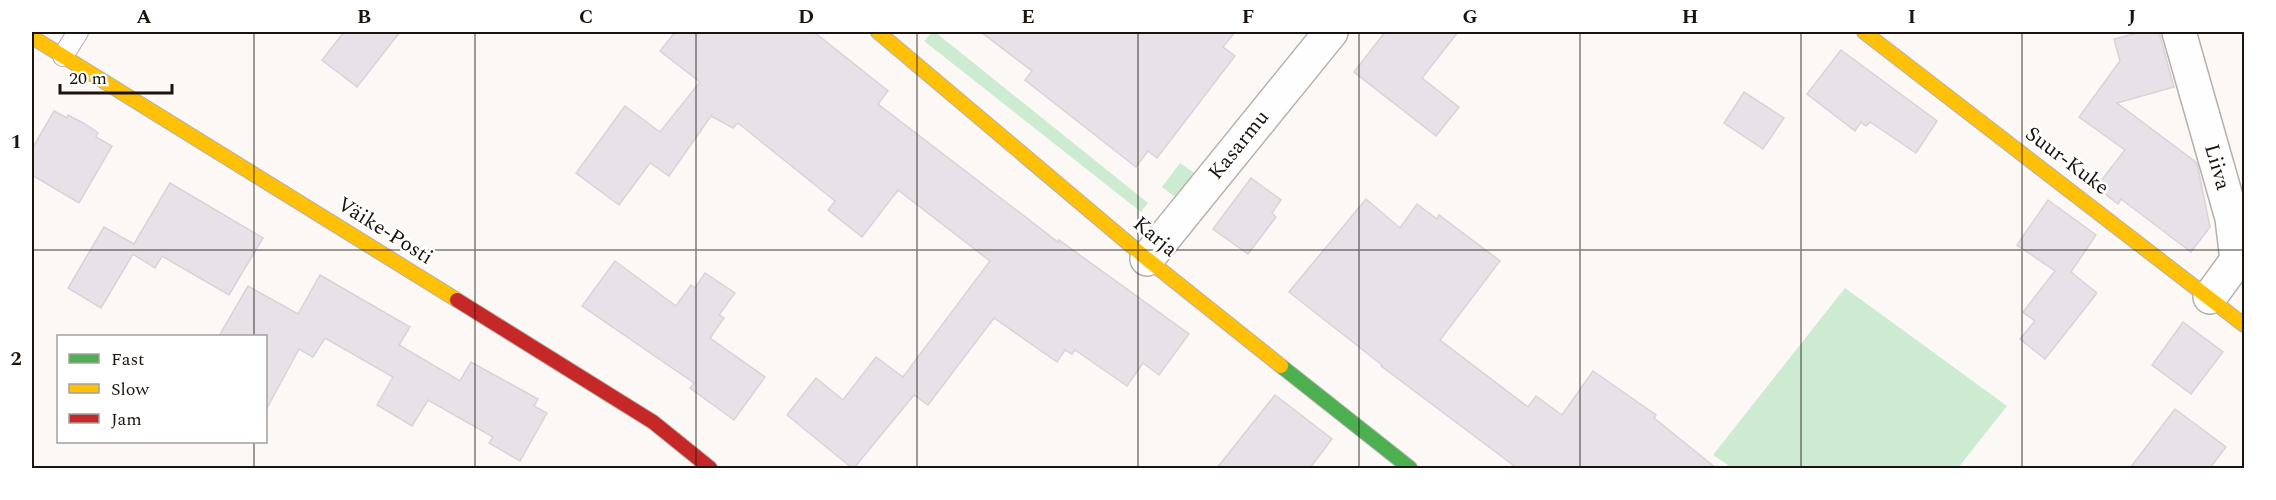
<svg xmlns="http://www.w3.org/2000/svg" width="2276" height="500" font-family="Spectral,serif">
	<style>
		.green { fill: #ccebd1 }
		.building { fill: #e6e2e7; stroke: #d7d4d7; stroke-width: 1.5 }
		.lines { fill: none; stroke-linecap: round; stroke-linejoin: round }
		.lane-casing { stroke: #b5b0ac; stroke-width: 22 }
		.street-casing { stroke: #b5b0ac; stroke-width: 36 }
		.fast-casing { stroke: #b5b0ac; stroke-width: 16 }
		.slow-casing { stroke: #b5b0ac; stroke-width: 16 }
		.jam-casing { stroke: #b5b0ac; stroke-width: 16 }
		.lane { stroke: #fefefe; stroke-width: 20 }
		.street { stroke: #fefefe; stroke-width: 33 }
		.fast { stroke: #4caf50; stroke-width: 14 }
		.slow { stroke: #ffc107; stroke-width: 14 }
		.jam { stroke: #c62828; stroke-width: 14 }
		.grid { fill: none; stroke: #1a130e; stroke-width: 1.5; stroke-opacity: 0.55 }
		.labels { text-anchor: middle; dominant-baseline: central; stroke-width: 5; stroke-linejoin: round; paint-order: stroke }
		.street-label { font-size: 21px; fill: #1a130e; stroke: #fff }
		.neatline { fill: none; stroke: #1a130e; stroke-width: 2 }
		.grid-label { font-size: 20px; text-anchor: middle; font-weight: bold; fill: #1a130e }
	</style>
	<rect width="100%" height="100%" fill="#fbf8f6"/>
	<!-- green -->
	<g class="green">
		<polygon points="932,32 935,32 1148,203 1141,212 924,41"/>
		<polygon points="1180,163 1203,179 1183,203 1162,187"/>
		<polygon points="1845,288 2007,406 1958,468 1725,468 1728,465 1713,455"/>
	</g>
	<!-- building -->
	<g class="building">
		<polygon points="344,32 400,32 357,87 322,60"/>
		<polygon points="675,32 814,32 888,91 878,104 1058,242 1059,240 1189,334 1159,375 1143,363 1127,386 1075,350 1072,354 1065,350 1057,362 994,318 928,405 914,395 854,468 852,468 787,415 816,378 843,400 876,357 903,377 990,261 898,190 862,237 828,210 835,201 738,123 733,128 711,116 669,176 650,163 619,205 576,173 625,106 660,132 700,82 660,51"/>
		<polygon points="981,32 1235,32 1223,47 1235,56 1157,158 1148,151 1136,167 1025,80 1032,71"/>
		<polygon points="1385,32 1458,32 1422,78 1459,107 1436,136 1354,72"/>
		<polygon points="2141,32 2159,32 2174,87 2117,103 2197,163 2210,227 2191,252 2121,199 2118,204 2096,187 2125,150 2079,117 2120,61 2114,39"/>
		<polygon points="1841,50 1937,121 1916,153 1870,122 1866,126 1861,122 1855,131 1807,94"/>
		<polygon points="1744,92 1784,118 1763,149 1724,123"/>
		<polygon points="54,111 67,118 68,115 85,124 98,133 96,137 112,146 79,203 32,175 32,149"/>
		<polygon points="1251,178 1281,200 1272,213 1276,217 1248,254 1213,229"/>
		<polygon points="170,183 263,238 229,295 162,256 155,268 133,254 101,308 68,288 104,227 134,244"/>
		<polygon points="1366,199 1400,228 1417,204 1437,219 1439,215 1500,261 1440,340 1528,407 1536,396 1562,415 1593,371 1656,415 1654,418 1716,468 1517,468 1381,366 1382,365 1289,292"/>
		<polygon points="2048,200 2096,235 2071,272 2097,293 2045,359 2020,339 2035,321 2023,312 2055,271 2017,245"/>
		<polygon points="615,261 676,306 691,285 695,288 705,273 735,293 719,315 724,318 710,338 765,377 734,420 690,388 694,383 582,306"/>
		<polygon points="320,275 410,327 399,345 460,381 471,362 538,399 534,406 547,413 520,461 489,443 493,437 428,400 412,426 377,405 393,377 325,338 313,357 299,349 266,410 266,336 219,336 248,286 298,314"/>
		<polygon points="2183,322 2223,352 2191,394 2152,365"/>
		<polygon points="1275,395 1332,439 1310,468 1217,468"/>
		<polygon points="2175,409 2226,447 2210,468 2130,468"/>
	</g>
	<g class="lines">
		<defs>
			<polyline id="lane" points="63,56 78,32"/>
			<g id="street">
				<polyline points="2179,32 2232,218 2237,260 2210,297"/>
				<polyline points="1147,259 1331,32"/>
			</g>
			<polyline id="fast" points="1281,366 1410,468"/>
			<g id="slow">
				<polyline points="878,32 1147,259 1281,366"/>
				<polyline points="1864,32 2244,325"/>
				<polyline points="32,37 457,300"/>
			</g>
			<polyline id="jam" points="457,300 653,422 710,468"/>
		</defs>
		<!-- lane casing -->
		<use href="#lane" class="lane-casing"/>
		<!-- street casing -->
		<use href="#street" class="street-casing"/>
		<!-- fast casing -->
		<use href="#fast" class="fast-casing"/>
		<!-- slow casing -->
		<use href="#slow" class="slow-casing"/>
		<!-- jam casing -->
		<use href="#jam" class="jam-casing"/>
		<!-- lane -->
		<use href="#lane" class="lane"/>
		<!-- street -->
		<use href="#street" class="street"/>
		<!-- fast -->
		<use href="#fast" class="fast"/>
		<!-- slow -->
		<use href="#slow" class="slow"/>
		<!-- jam -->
		<use href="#jam" class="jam"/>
	</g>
	<!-- grid -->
	<path class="grid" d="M254,32v304M475,32v436M696,32v436M917,32v436M1138,32v436M1359,32v436M1580,32v436M1801,32v436M2022,32v436M32,250h2212M254,442v26"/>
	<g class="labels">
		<!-- street labels -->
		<g class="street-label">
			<text transform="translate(1239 145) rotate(-51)">Kasarmu</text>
			<text transform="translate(2067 161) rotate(37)">Suur-Kuke</text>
			<text transform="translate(2217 167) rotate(74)">Liiva</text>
			<text transform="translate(385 231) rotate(32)">Väike-Posti</text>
			<text transform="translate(1155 237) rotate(40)">Karja</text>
		</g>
	</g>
	<!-- border -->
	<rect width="2276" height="500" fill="none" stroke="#ffffff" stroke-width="66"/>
	<!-- legend -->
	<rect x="57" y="335" width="210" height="108" fill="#ffffff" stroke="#a3a19f" stroke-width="1.5"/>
	<rect x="69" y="354" width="30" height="9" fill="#4caf50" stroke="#a3a19f" stroke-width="1.5"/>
	<text x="111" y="365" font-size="18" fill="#1a130e">Fast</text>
	<rect x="69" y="384" width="30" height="9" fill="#ffc107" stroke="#a3a19f" stroke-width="1.5"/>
	<text x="111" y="395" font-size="18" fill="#1a130e">Slow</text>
	<rect x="69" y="414" width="30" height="9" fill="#c62828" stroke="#a3a19f" stroke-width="1.5"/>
	<text x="111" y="425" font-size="18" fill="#1a130e">Jam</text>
	<!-- scale -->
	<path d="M60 84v9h112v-9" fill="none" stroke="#1a130e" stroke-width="3"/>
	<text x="69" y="84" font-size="18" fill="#1a130e" stroke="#ffffff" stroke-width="4.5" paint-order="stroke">20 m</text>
	<rect x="33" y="33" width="2210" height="434" class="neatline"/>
	<g class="grid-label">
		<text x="144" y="23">A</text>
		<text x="364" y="23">B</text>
		<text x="586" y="23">C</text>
		<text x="806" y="23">D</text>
		<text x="1028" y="23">E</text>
		<text x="1248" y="23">F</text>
		<text x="1470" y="23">G</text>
		<text x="1690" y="23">H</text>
		<text x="1912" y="23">I</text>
		<text x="2132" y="23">J</text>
		<text x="16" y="148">1</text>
		<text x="16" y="365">2</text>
	</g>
</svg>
